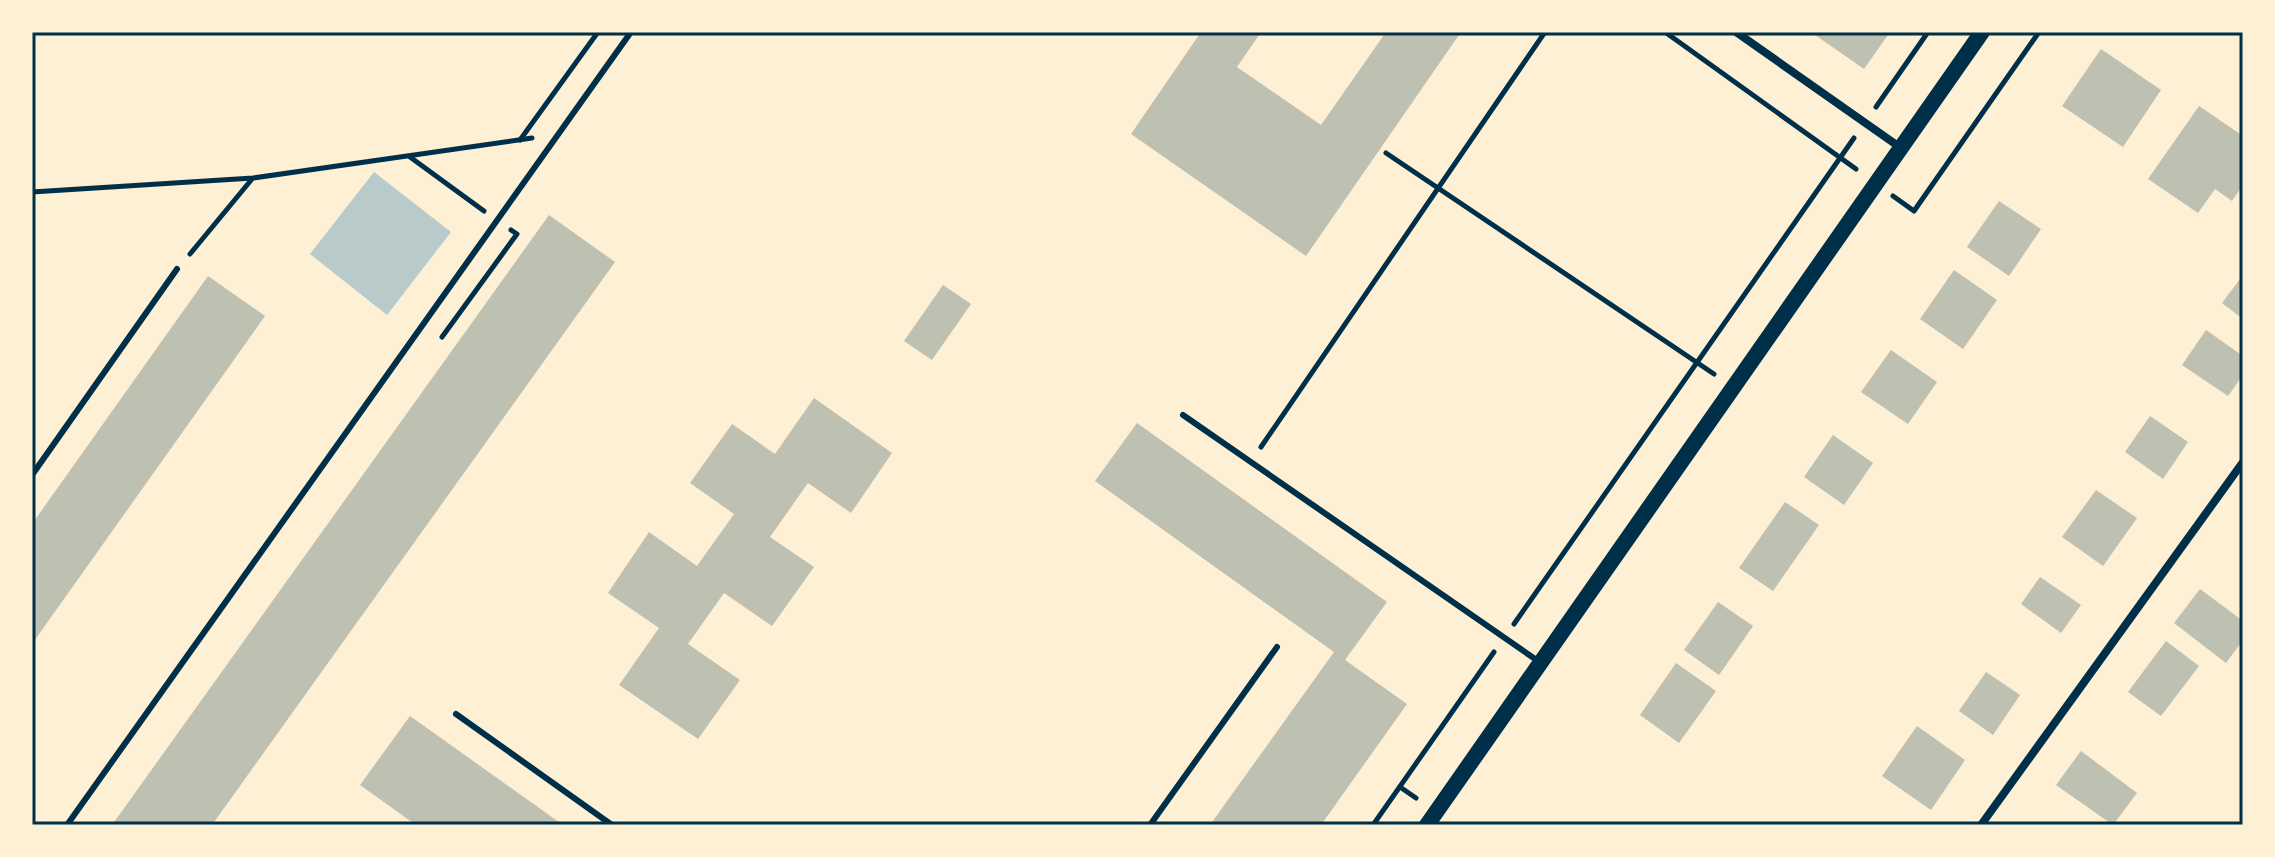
<svg xmlns="http://www.w3.org/2000/svg" width="2275" height="857" font-family="Raleway,sans-serif">
	<style>
		.green { fill: #b9caca }
		.building { fill: #bec0b2 }
		.lines { fill: none; stroke-linecap: round; stroke-linejoin: round }
		.path { stroke: #003049; stroke-width: 5 }
		.service { stroke: #003049; stroke-width: 6 }
		.minor { stroke: #003049; stroke-width: 8 }
		.secondary { stroke: #003049; stroke-width: 16 }
		.neatline { fill: none; stroke: #003049; stroke-width: 3 }
	</style>
	<rect width="100%" height="100%" fill="#fdf0d5"/>
	<!-- green -->
	<polygon class="green" points="374,172 451,232 387,315 310,254"/>
	<!-- building -->
	<g class="building">
		<polygon points="1201,32 1261,32 1237,67 1321,125 1386,32 1461,32 1306,256 1131,134"/>
		<polygon points="1811,32 1890,32 1864,69"/>
		<polygon points="2101,49 2161,90 2123,147 2062,106"/>
		<polygon points="2199,106 2243,136 2243,185 2232,201 2215,189 2198,213 2148,179"/>
		<polygon points="1999,201 2041,229 2009,276 1967,247"/>
		<polygon points="549,215 615,262 212,825 112,825"/>
		<polygon points="1954,270 1997,300 1963,349 1920,319"/>
		<polygon points="2243,275 2243,319 2222,303"/>
		<polygon points="208,276 265,316 32,644 32,524"/>
		<polygon points="943,285 971,304 932,360 904,341"/>
		<polygon points="2206,330 2243,356 2243,375 2228,396 2182,365"/>
		<polygon points="1891,350 1937,382 1908,424 1861,392"/>
		<polygon points="814,398 892,453 851,513 808,483 770,537 814,567 772,626 724,593 688,644 740,680 698,739 619,685 659,628 608,593 649,532 697,566 734,514 690,483 732,424 775,454"/>
		<polygon points="2150,416 2188,442 2163,479 2125,452"/>
		<polygon points="1137,423 1387,602 1345,660 1407,704 1321,825 1210,825 1334,652 1095,481"/>
		<polygon points="1833,435 1873,463 1844,505 1804,477"/>
		<polygon points="2096,490 2137,518 2103,566 2062,537"/>
		<polygon points="1785,502 1819,525 1773,591 1739,568"/>
		<polygon points="2040,577 2081,605 2061,633 2021,604"/>
		<polygon points="2200,589 2243,621 2243,640 2226,663 2174,623"/>
		<polygon points="1718,602 1753,626 1719,675 1684,650"/>
		<polygon points="2166,641 2199,666 2161,716 2128,692"/>
		<polygon points="1676,663 1716,691 1679,743 1640,715"/>
		<polygon points="1986,672 2020,695 1993,735 1959,711"/>
		<polygon points="410,716 563,825 416,825 360,785"/>
		<polygon points="1917,726 1965,760 1931,810 1882,776"/>
		<polygon points="2081,751 2137,793 2113,825 2056,785"/>
	</g>
	<g class="lines">
		<!-- path -->
		<g class="path">
			<polyline points="1665,32 1856,169"/>
			<polyline points="1876,107 1928,32"/>
			<polyline points="520,140 598,32"/>
			<polyline points="1386,153 1714,374"/>
			<polyline points="410,157 484,211"/>
			<polyline points="32,192 253,178 532,138"/>
			<polyline points="1893,196 1914,211 2039,32"/>
			<polyline points="190,254 252,179"/>
			<polyline points="442,337 517,234 511,230"/>
			<polyline points="1261,447 1545,32"/>
			<polyline points="1514,624 1854,138"/>
			<polyline points="1400,787 1416,798"/>
			<polyline points="1373,825 1494,652"/>
		</g>
		<!-- service -->
		<g class="service">
			<polyline points="1183,415 1538,661"/>
			<polyline points="32,475 177,269"/>
			<polyline points="456,714 612,825"/>
			<polyline points="67,825 631,32"/>
			<polyline points="1150,825 1277,647"/>
		</g>
		<!-- minor -->
		<g class="minor">
			<polyline points="1736,32 1901,148"/>
			<polyline points="1981,825 2243,462"/>
		</g>
		<!-- secondary -->
		<polyline class="secondary" points="1427,825 1982,32"/>
	</g>
	<!-- border -->
	<rect width="2275" height="857" fill="none" stroke="#fdf0d5" stroke-width="68"/>
	<rect x="34" y="34" width="2207" height="789" class="neatline"/>
</svg>
